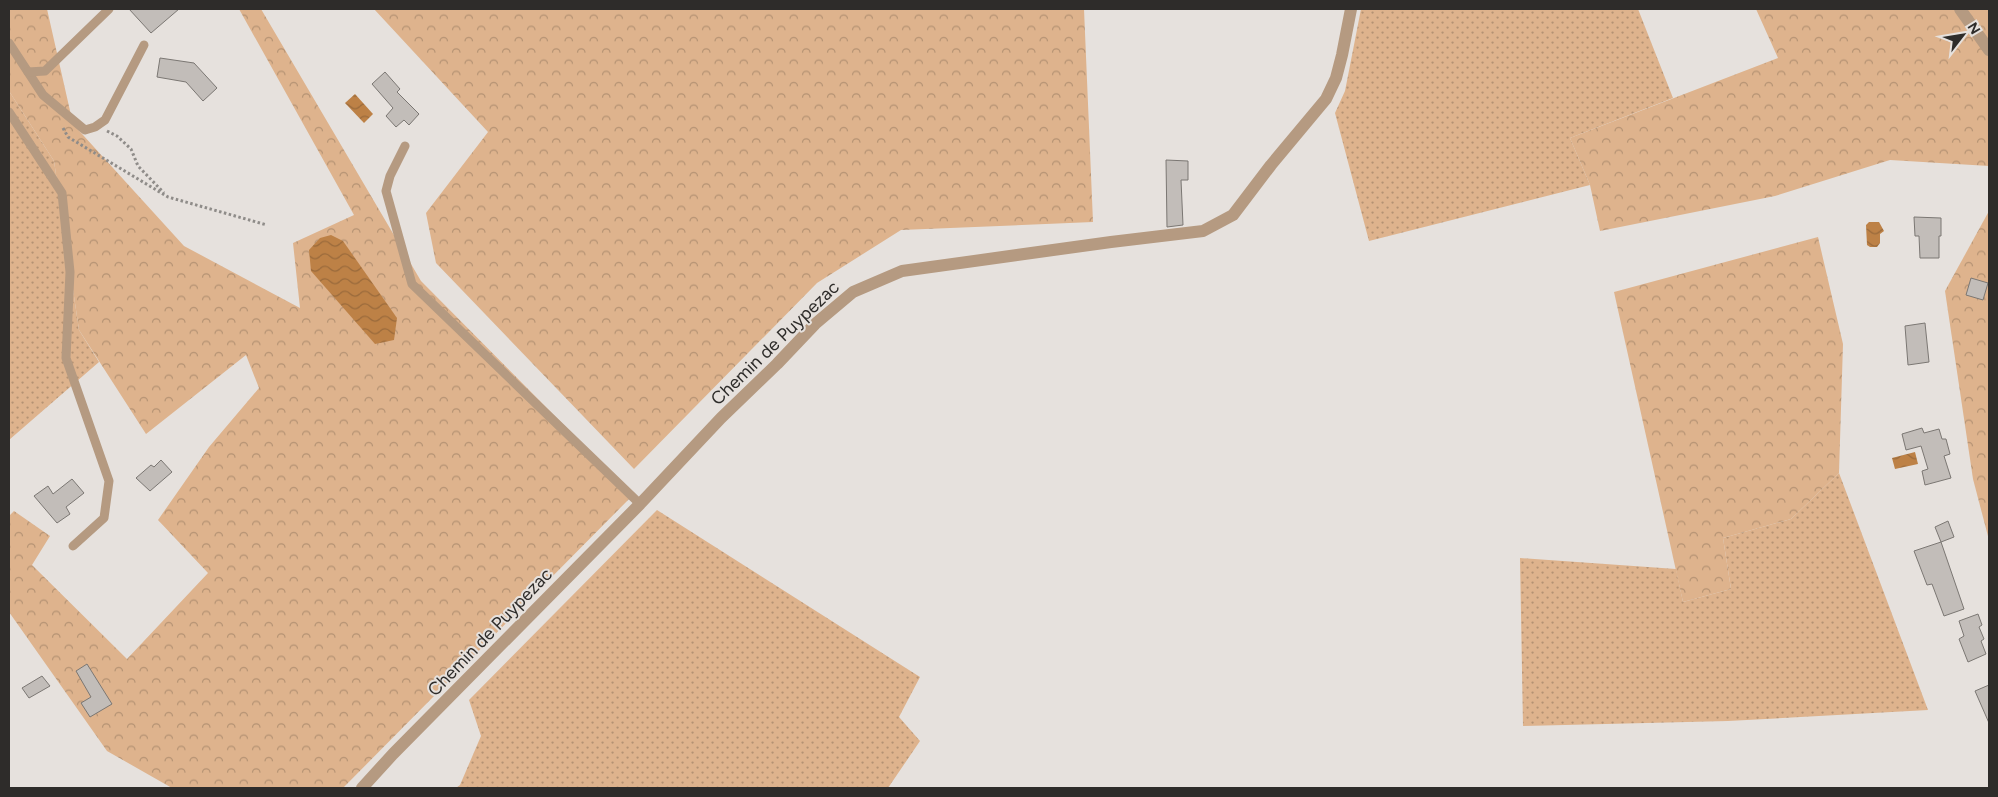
<svg xmlns="http://www.w3.org/2000/svg" width="1998" height="797" font-family="Figtree,sans-serif">
	<style>
		.grass { fill: url(#grass-dots) }
		.forest { fill: url(#forest-crowns) }
		.water { fill: url(#water-waves) }
		.building { fill: #c2bdb9; stroke: #7b7773 }
		.lines { fill: none; stroke-linecap: round; stroke-linejoin: round }
		.path { stroke: #8f8c89; stroke-width: 3; stroke-dasharray: 2.5 2.5; stroke-linecap: butt }
		.lane { stroke: #b59a81; stroke-width: 9 }
		.street { stroke: #b59a81; stroke-width: 12 }
		.labels { text-anchor: middle; dominant-baseline: central; stroke-width: 4; stroke-linejoin: round; paint-order: stroke }
		.street-label { font-size: 18px; fill: #2e2c2a; stroke: #e6e1dd }
	</style>
	<defs>
		<pattern id="grass-dots" width="8" height="8" patternUnits="userSpaceOnUse" patternTransform="scale(1.25)"><rect width="8" height="8" fill="#deb38d"/><path d="M2 2h.1M6 6h.1" fill="none" stroke="#b49273" stroke-width="1.8" stroke-linecap="round"/></pattern>
		<pattern id="forest-crowns" width="20" height="18" patternUnits="userSpaceOnUse" patternTransform="scale(1.25)"><rect width="20" height="18" fill="#deb38d"/><path d="M2 6a3 3 0 1 1 6 0M12 15a3 3 0 1 1 6 0" fill="none" stroke="#b49273"/></pattern>
		<pattern id="water-waves" width="16" height="10" patternUnits="userSpaceOnUse" patternTransform="scale(1.25)"><rect width="16" height="10" fill="#bd8146"/><path d="M0 5q4-4 8 0t8 0" fill="none" stroke="#9a6a3b"/></pattern>
	</defs>
	<rect width="100%" height="100%" fill="#e6e1dd"/>
	<!-- grass -->
	<g class="grass">
		<polygon points="1361,9 1638,9 1673,98 1570,138 1590,185 1369,241 1335,113 1345,91"/>
		<polygon points="9,91 54,161 79,330 99,362 9,440"/>
		<polygon points="1839,473 1928,710 1728,721 1523,726 1520,558 1676,569 1683,602 1731,589 1723,538 1791,519"/>
		<polygon points="657,510 920,677 899,717 920,741 888,788 456,788 460,785 481,736 469,700"/>
	</g>
	<!-- forest -->
	<g class="forest">
		<polygon points="9,9 47,9 73,124 184,246 300,308 293,243 354,215 239,9 261,9 421,281 633,495 343,788 172,788 107,751 9,612 9,516 14,511 50,536 32,565 127,659 208,573 158,520 209,447 259,388 246,355 146,434 79,330 54,161 9,91"/>
		<polygon points="374,9 1084,9 1093,222 901,230 817,283 634,469 436,263 426,213 488,132"/>
		<polygon points="1756,9 1989,9 1989,166 1890,160 1775,196 1600,231 1590,185 1570,138 1778,58"/>
		<polygon points="1989,211 1989,540 1973,479 1945,291"/>
		<polygon points="1818,237 1843,344 1839,473 1791,519 1723,538 1731,589 1683,602 1614,292"/>
	</g>
	<!-- water -->
	<g class="water">
		<polygon points="355,94 373,114 364,123 345,103"/>
		<polygon points="1869,222 1879,222 1884,231 1880,234 1880,243 1877,247 1870,247 1867,245 1866,225"/>
		<polygon points="331,235 343,241 397,318 394,340 375,344 311,271 309,250 320,238"/>
		<polygon points="1915,452 1918,464 1895,469 1892,458"/>
	</g>
	<!-- building -->
	<g class="building">
		<polygon points="129,9 179,9 151,33"/>
		<polygon points="160,58 194,63 217,88 203,101 186,82 157,77"/>
		<polygon points="385,72 400,89 397,92 419,114 409,125 404,120 396,127 386,116 393,108 372,84"/>
		<polygon points="1166,160 1188,161 1188,180 1181,180 1183,225 1167,227"/>
		<polygon points="1914,217 1941,218 1941,236 1939,236 1939,258 1920,258 1919,236 1915,236"/>
		<polygon points="1971,278 1988,283 1983,300 1966,295"/>
		<polygon points="1925,323 1929,362 1908,365 1905,326"/>
		<polygon points="1922,428 1924,433 1939,429 1942,439 1946,439 1950,454 1944,456 1951,478 1925,485 1922,471 1928,469 1921,446 1906,450 1902,434"/>
		<polygon points="161,460 172,472 150,491 136,478 151,465 154,467"/>
		<polygon points="72,479 84,493 66,507 70,514 57,523 34,496 48,486 53,494"/>
		<polygon points="1948,521 1954,537 1941,542 1935,527"/>
		<polygon points="1941,542 1964,609 1944,616 1932,584 1927,585 1914,551"/>
		<polygon points="1978,614 1982,625 1979,627 1984,639 1981,641 1986,654 1968,662 1959,639 1964,636 1959,621"/>
		<polygon points="87,664 112,704 90,717 81,703 91,697 76,671"/>
		<polygon points="42,676 50,686 29,698 22,688"/>
		<polygon points="1989,685 1989,723 1975,691"/>
	</g>
	<g class="lines">
		<!-- path -->
		<g class="path">
			<polyline points="63,128 68,137 168,197 267,225"/>
			<polyline points="107,131 117,136 131,149 138,166 164,193"/>
		</g>
		<!-- lane -->
		<g class="lane">
			<polyline points="9,43 43,95 85,130 95,127 105,120 144,45"/>
			<polyline points="28,72 45,71 109,9"/>
			<polyline points="9,112 62,193 70,272 66,358 109,481 104,518 73,546"/>
			<polyline points="405,146 390,176 386,191 412,284 640,504"/>
		</g>
		<!-- street -->
		<g class="street">
			<polyline points="1960,9 1989,50"/>
			<polyline points="362,788 393,754 640,504 721,418 777,364 815,324 853,292 902,271 1111,242 1203,231 1233,215 1271,165 1326,99 1336,78 1342,55 1351,9"/>
		</g>
	</g>
	<g class="labels">
		<!-- street labels -->
		<g class="street-label">
			<text transform="translate(775 343) rotate(-44)">Chemin de Puypezac</text>
			<text transform="translate(490 632) rotate(-46)">Chemin de Puypezac</text>
		</g>
	</g>
	<!-- border -->
	<rect width="1998" height="797" fill="none" stroke="#2e2c2a" stroke-width="20"/>
	<!-- north arrow -->
	<g transform="translate(1963 35) rotate(59)" stroke="#e6e1dd" stroke-width="4" paint-order="stroke">
	<path d="M0-4L9 19L0 12L-9 19Z" fill="#2e2c2a"/>
	<text y="-8" font-size="14" font-weight="bold" text-anchor="middle" fill="#2e2c2a">N</text>
	</g>
</svg>
